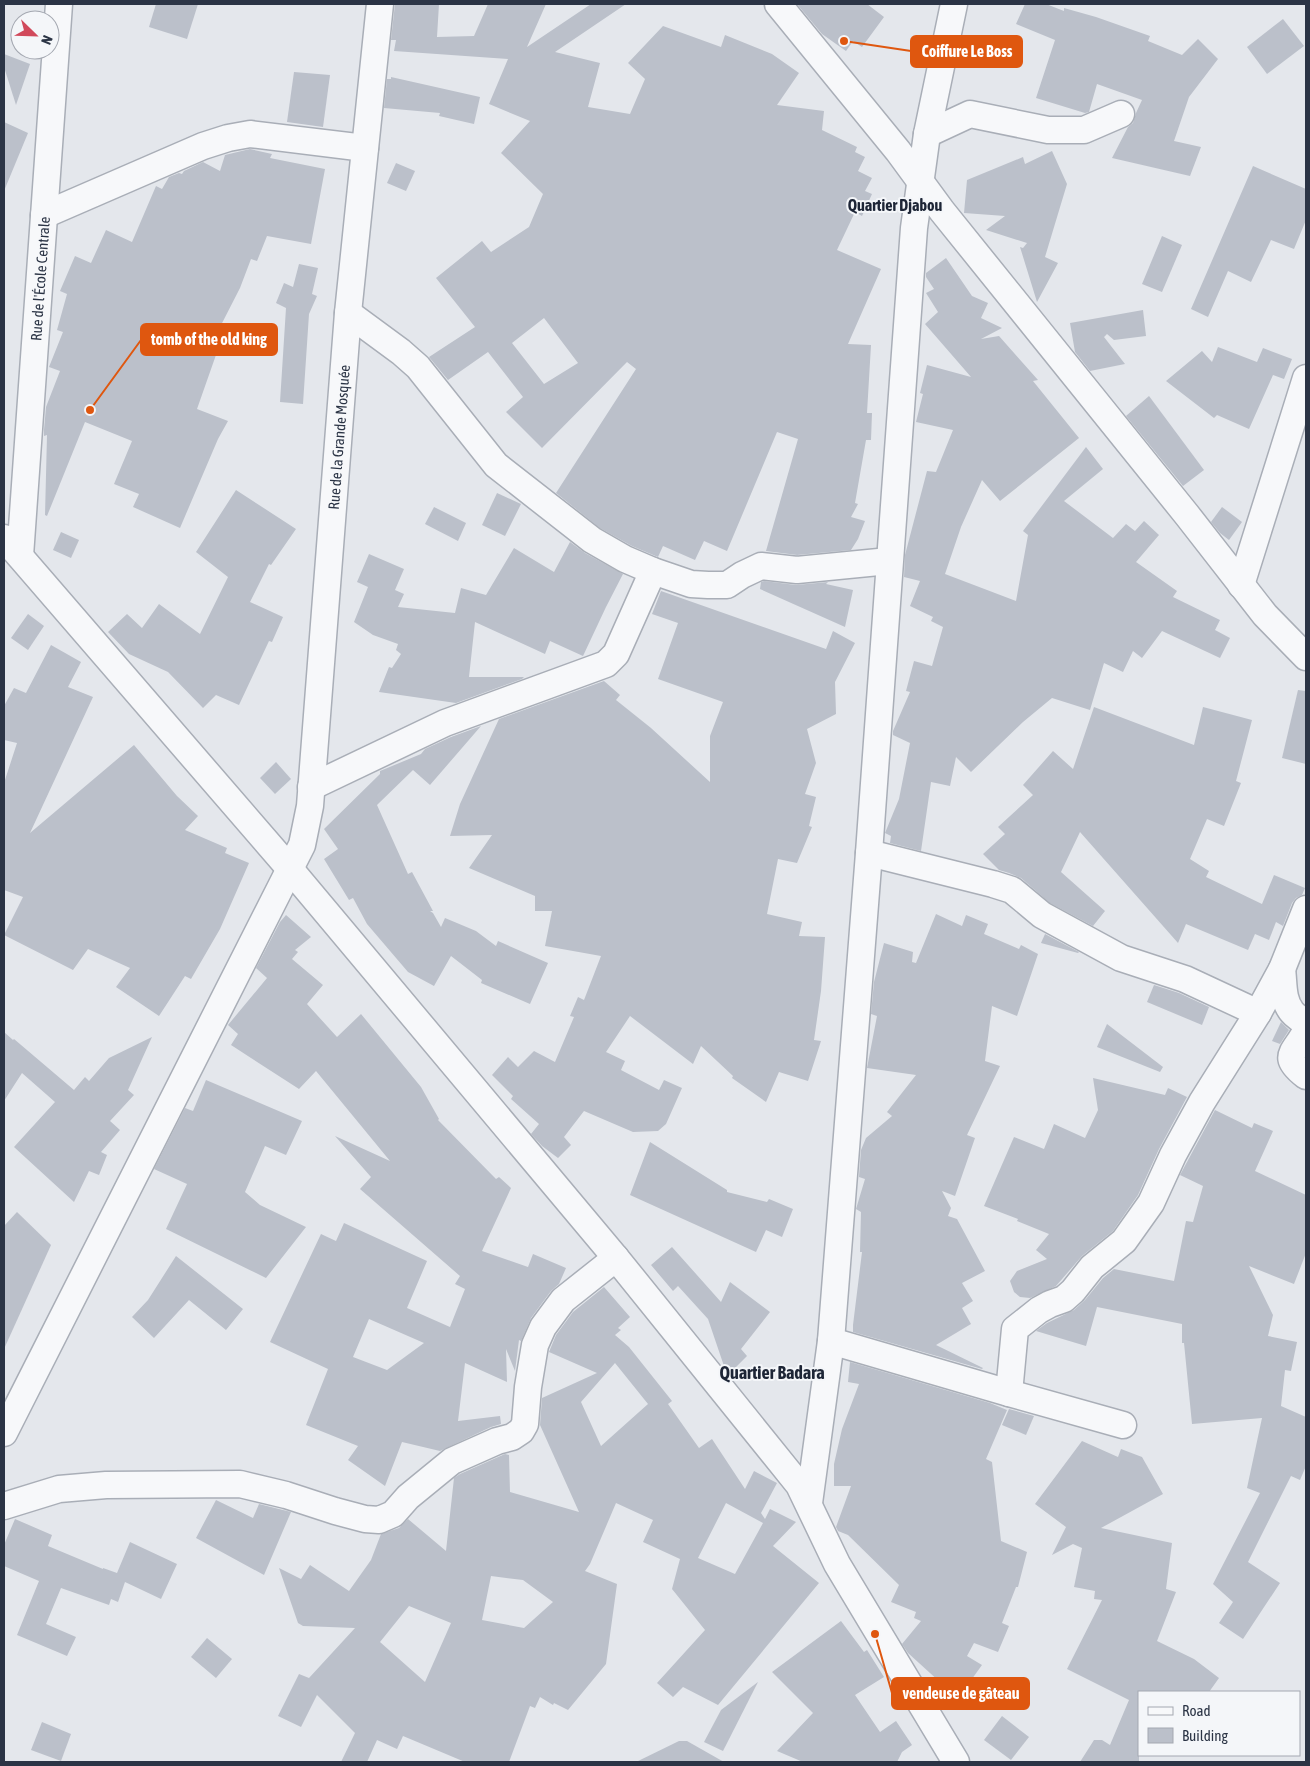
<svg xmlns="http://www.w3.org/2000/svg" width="1310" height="1766" font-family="'Asap Condensed',sans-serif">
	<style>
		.building { fill: #bbc0ca; fill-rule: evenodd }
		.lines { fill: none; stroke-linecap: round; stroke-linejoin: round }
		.minor-casing { stroke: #a9aeb7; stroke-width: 29 }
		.minor { stroke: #f7f8fa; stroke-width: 26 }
		.labels { text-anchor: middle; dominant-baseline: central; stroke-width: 4; stroke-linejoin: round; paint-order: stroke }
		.street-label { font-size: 15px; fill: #2b3445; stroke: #f4f6f9 }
		.neighbourhood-label { font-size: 16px; font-weight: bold; fill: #1d2536; stroke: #f4f6f9 }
		.quarter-label { font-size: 18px; font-weight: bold; fill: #1d2536; stroke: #f4f6f9 }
		.leader { fill: none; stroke: #df570f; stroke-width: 2 }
		.callout-dot { fill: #df570f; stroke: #f4f6f9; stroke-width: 2 }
		.callout { fill: #df570f; stroke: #df570f; stroke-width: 2 }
		.callout-label { font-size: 16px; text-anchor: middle; font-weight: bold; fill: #fff }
	</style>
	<rect width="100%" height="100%" fill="#e4e7ec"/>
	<!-- building -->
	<g class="building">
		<polygon points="156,4 198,4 187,39 149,27"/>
		<path d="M395,4h44l-2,33 37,-1 14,-32h58l-19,43 64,-43h35l-71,48 45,11 -12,44 42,7 15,-35 -17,-16 35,-37 58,21 4,-12 47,19 27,19 -22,32 47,6 -2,19 35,17 -2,5 10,5 -7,14 14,7 -7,13 7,3 -10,22 -7,-4 -18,38 44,19 -33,75 23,1 -4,68h5l-1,27h-5l-11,63 3,1 -7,13 14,4 -7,18 -7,11 -54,5 -31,-4 32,-112 -21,-7 -50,119 -23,-10 -9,19 -32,-14 -5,11 -26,-11 -32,-18 -44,-35 80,-124 -9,-7 -85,86 -36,-36 17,-15 -35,-45 -40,28 -19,-23 46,-30 -39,-49 46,-37 9,11 38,-25 14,-33 -42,-41 29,-32 -41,-17 19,-45 -114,-8 2,-11h-5zM544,318l34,45 -34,21 -32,-41z"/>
		<polygon points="797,4 867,4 884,17 862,47 853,41 846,51 822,34"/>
		<polygon points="1025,4 1046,4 1064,11 1064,8 1096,17 1150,36 1148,41 1182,55 1198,39 1218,59 1189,97 1174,141 1201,147 1190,176 1112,158 1128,127 1133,123 1136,113 1142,100 1097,84 1089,112 1085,113 1036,98 1055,40 1016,24"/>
		<polygon points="1283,19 1304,46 1267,74 1247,47"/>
		<polygon points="4,54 30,64 16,105 4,67"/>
		<polygon points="294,72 330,75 323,127 287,122"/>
		<polygon points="391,77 480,97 474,124 439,116 440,113 384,108 387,79 391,79"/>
		<polygon points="4,122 28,133 4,191"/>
		<polygon points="250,149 272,154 270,158 325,169 311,244 267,236 257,261 251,259 240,288 218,331 223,335 197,409 228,421 218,439 180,528 133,507 139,494 114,484 132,441 85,422 47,516 45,515 47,435 44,436 44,430 46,407 60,371 49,367 63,332 57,330 67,294 60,291 75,256 91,263 106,230 132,242 156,186 162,189 169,177 179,173 182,174 184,171 203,162 220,171 225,155"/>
		<polygon points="1052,151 1067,184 1045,257 1058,263 1037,302 1020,247 1023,248 1027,243 986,230 1005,216 964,213 967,180 1023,157 1025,164"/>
		<polygon points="396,163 415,171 406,191 387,183"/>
		<polygon points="1253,166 1306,189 1306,220 1294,249 1271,240 1251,282 1228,271 1208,317 1191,309"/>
		<polygon points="1162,236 1182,245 1162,292 1142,284"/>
		<polygon points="946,258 972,296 988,303 981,318 1002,328 981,339 999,336 1038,380 1033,381 1079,438 1000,501 982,480 961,527 945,574 1016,601 1028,535 1023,531 1086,447 1103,469 1064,501 1113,538 1126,524 1135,531 1144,521 1159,535 1136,562 1177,591 1173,597 1220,620 1215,630 1230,638 1220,658 1162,631 1142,658 1133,651 1123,672 1104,663 1090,710 1052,698 1023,722 971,772 956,757 950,786 931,782 921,851 890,843 891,836 885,833 899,799 910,743 893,735 893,731 910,692 906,691 914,661 932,666 943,627 931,621 933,617 910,606 920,581 904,577 905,555 927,471 936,472 953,430 916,422 923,394 920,393 927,365 971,377 925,324 938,312 926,293 934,289 926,277 926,273"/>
		<polygon points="299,264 318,268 312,294 317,296 309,314 303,404 280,402 286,308 276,303 284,283 293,287"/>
		<polygon points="1143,310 1146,336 1114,340 1107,334 1104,337 1125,364 1090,371 1075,352 1070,323"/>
		<polygon points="1218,347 1257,362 1263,348 1292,359 1284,379 1273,375 1249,429 1217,415 1214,418 1166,381 1202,351 1212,362"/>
		<polygon points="1149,396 1204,470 1183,486 1126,416"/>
		<polygon points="236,490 296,529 271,565 269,564 250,602 283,617 272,642 269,641 239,705 216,695 203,708 168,672 129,654 108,632 127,614 142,628 159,604 200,634 228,577 196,552"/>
		<polygon points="497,493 521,504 505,536 482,525"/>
		<polygon points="434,507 466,523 458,541 425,524"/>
		<polygon points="1222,507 1242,522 1229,540 1220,533 1211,522"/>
		<polygon points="61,532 79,540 71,558 53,550"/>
		<polygon points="570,542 585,553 623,574 606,607 583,656 550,641 545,654 475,622 469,677 524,677 522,679 456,703 379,692 389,667 392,668 401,654 396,650 398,644 373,635 354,622 368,587 357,582 369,554 404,569 395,590 404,594 398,607 455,613 461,588 486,595 514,548 554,572"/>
		<polygon points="764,581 796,585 828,582 826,584 853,590 845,627 760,589 761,582"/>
		<polygon points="661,591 826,649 833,631 855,643 835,682 836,714 807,729 816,763 805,794 816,797 809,826 812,827 797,863 778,859 767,914 802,922 799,936 825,937 821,991 814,1040 821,1041 808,1081 779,1072 766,1102 732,1078 733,1076 701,1046 693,1064 630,1016 606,1052 625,1061 621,1070 659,1090 664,1080 682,1088 666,1124 658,1131 633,1132 584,1111 564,1137 571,1145 558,1158 542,1146 531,1134 539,1124 511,1099 513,1096 492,1075 508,1057 518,1067 534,1051 555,1062 574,1017 570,1016 578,997 584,1000 601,956 545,946 552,911 535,911 535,896 469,868 492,835 450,836 460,804 499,719 604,681 620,695 616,700 651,728 710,782 710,736 723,702 658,679 678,623 652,614"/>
		<polygon points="28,614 44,626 28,650 11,638"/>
		<polygon points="51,645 81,662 68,687 93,697 30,833 134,745 177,796 198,816 185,830 227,848 225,853 249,863 220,929 191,979 185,976 159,1016 116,987 130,968 88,949 73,970 4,935 23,897 4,890 4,783 17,743 4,740 4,706 14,688 26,693"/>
		<polygon points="1298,690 1306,691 1306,764 1282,758"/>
		<polygon points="1094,707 1194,745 1203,707 1252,720 1236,781 1241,783 1224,826 1207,819 1190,859 1209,871 1206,877 1262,904 1274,875 1305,888 1302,895 1296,898 1292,903 1283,926 1276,922 1269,940 1255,934 1248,950 1186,924 1178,943 1080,832 1061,872 1105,911 1093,926 1050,903 1021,878 1009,873 999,870 983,854 1005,834 998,827 1033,795 1023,785 1053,751 1073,769"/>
		<polygon points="481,726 430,785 413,770 377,805 408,874 412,872 433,911 430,911 433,913 441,927 445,918 476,931 496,946 498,941 548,963 530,1004 481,983 482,980 451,956 434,986 408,972 367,924 353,898 349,900 324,859 338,849 324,829 380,774 380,771 421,754 425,749 451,737"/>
		<polygon points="276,762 291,779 275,794 260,778"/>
		<polygon points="936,914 962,926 966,915 988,924 984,934 1019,949 1021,945 1038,954 1017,1016 992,1006 985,1061 1000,1066 967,1135 975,1138 955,1196 942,1191 951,1208 948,1216 957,1219 985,1271 962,1283 973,1301 962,1308 971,1324 936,1345 983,1368 982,1369 853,1332 853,1325 862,1252 860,1252 861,1212 856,1209 865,1179 859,1177 861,1150 866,1138 892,1116 887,1112 916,1075 867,1068 877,1016 871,1014 874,982 884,943 913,952 912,962 916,963"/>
		<path d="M286,915l25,22 -16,13 3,2 -6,7 31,26 -16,19 30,33 24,-23 60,73 18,32 -1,1 58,59 3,-2 12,11 -29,63 46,16 5,-13 33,14 -7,16 -8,7 -20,27 -10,23 -2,-1 -4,31 -9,-22 1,33 -42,-19 -7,58 42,-5 1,8 -10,3 -51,24 -38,-9 -17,44 -37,-26 10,-14 -52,-21 22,-56 -58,-27 51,-108 15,7 8,-18 83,38 -20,47 43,19 15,-38 -10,-5 5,-8 -100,-87 11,-12 -36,-41 55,25 -74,-90 -17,18 -68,-44 7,-11 -10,-9 39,-47 -11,-10 24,-46zM369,1319l55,24 -37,27 -34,-13z"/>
		<polygon points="1045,934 1079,952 1078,953 1041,943"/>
		<polygon points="1154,985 1179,993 1209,1007 1202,1025 1147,1002"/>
		<polygon points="1281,1022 1289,1030 1280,1044 1272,1041"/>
		<polygon points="1107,1024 1163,1067 1160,1072 1097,1047"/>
		<polygon points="4,1032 13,1040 14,1039 74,1090 85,1077 89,1081 109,1058 152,1037 128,1090 134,1095 110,1121 120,1130 101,1152 107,1155 99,1175 89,1171 74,1202 14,1147 55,1102 22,1073 4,1101"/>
		<polygon points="1093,1078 1165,1095 1168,1088 1187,1097 1159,1149 1138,1195 1113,1231 1082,1256 1056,1286 1030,1298 1020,1297 1014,1292 1010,1281 1017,1271 1047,1259 1036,1250 1049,1234 1017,1221 1018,1219 984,1206 1014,1137 1044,1149 1054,1124 1085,1138 1098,1110"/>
		<polygon points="206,1080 302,1121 286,1155 265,1146 245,1192 260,1205 306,1227 266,1278 166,1229 187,1184 154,1169 185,1108 193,1111"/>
		<polygon points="1215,1110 1252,1128 1254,1123 1273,1131 1255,1171 1306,1195 1306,1253 1294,1284 1249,1266 1273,1315 1268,1336 1297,1342 1291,1371 1285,1370 1281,1406 1306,1417 1306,1466 1300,1480 1291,1476 1248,1562 1280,1583 1243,1639 1219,1623 1233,1602 1213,1584 1260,1493 1247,1488 1262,1418 1192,1424 1184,1343 1182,1343 1182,1324 1097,1307 1086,1346 1036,1331 1047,1323 1074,1310 1085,1300 1103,1278 1114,1269 1174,1281 1186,1221 1193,1222 1203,1186 1180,1175"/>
		<polygon points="650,1142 727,1190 727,1192 767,1202 769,1199 793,1209 782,1237 766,1230 756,1252 630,1195"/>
		<polygon points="17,1212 51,1245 4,1349 4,1226"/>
		<polygon points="672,1247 721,1302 730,1282 770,1312 741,1349 747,1356 732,1371 728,1366 725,1369 708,1319 678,1286 673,1291 651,1265"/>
		<polygon points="176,1256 243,1309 226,1330 189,1300 154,1338 132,1317 148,1300"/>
		<path d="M604,1287l26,30 -12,11 3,2 -6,5 14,12 43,54 -4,3 31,44 13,-9 33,50 9,-18 23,12 -16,30 4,6 5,-10 26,13 -23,24 46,37 -101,122 -35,-18 -10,10 -16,-14 48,-53 -33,-41 8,-30 -37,-17 10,-22 -37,-17 -26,61 -5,7 32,13 -11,80 -38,46 -14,-7 -1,2 -13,-8 -5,11 -5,-2 -21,56h-44l-62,-26 -6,13 -20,-9 -10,22h-26l14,-29 -38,-38 -16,32 -23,-11 21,-42 10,4 46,-50 -52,-2 -5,-3 -19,-55 22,11 9,-14 39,26 22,-31 10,-26 18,-6 9,-9 38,32 8,-73 6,-4 45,-20 4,1 1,37 69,20 -39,-87 2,-27 55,-25 -48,-21 7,-17 17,-23zM615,1363l33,41 -47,42 -20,-44zM726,1503l37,20 -28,51 -37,-16zM491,1576l32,4 30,22 -29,26 -42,-8zM409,1606l42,17 -26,59 -45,-40z"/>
		<polygon points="850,1362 990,1403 1007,1410 986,1459 992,1462 1001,1541 1027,1552 1018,1587 1016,1587 1002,1623 1009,1626 998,1652 974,1643 967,1656 982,1665 969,1683 972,1686 952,1708 933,1692 941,1683 908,1653 902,1644 921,1621 914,1618 916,1612 891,1602 899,1585 848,1535 838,1531 836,1527 851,1486 834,1486 834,1464 842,1429 859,1384 848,1382"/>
		<polygon points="1009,1409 1034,1416 1026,1435 1002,1425"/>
		<polygon points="1082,1441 1118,1457 1121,1449 1142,1457 1163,1494 1101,1528 1172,1543 1166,1589 1176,1592 1157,1641 1194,1659 1219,1678 1209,1692 1139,1692 1139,1762 1080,1762 1094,1740 1102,1740 1110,1745 1129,1700 1067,1669 1102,1600 1094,1599 1095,1591 1074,1587 1082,1548 1073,1544 1052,1555 1066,1527 1035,1504"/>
		<polygon points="216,1500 253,1518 259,1504 291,1512 264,1575 196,1538"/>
		<polygon points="15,1519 52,1535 48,1546 103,1569 103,1568 117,1573 130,1542 177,1564 161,1599 125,1582 118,1602 111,1599 109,1605 61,1588 46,1624 76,1637 67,1656 17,1635 39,1581 4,1566 4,1545"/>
		<polygon points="841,1621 864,1652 867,1650 884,1677 855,1695 880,1732 896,1721 912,1745 902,1752 897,1762 803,1762 777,1751 813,1713 772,1672"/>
		<polygon points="207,1638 232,1659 216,1678 191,1657"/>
		<polygon points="758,1682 723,1751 704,1742 721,1710"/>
		<polygon points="1002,1716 1029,1737 1011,1760 984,1740"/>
		<polygon points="42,1722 71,1734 61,1761 31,1750"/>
		<polygon points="679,1741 687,1741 724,1762 636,1762"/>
	</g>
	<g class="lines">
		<defs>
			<g id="minor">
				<polyline points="778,4 898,151 942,211 1187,515 1265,615 1306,657"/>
				<polyline points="927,134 970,114 1048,130 1084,130 1121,114"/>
				<polyline points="44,215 203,146 228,138 250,134 365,148"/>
				<polyline points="348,313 401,352 418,367 496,465 592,540 625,559 653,571 691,584 708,585 727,585 742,575 761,566 797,570 889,561"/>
				<polyline points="4,538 290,869 616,1258 799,1485 837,1564 956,1762"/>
				<path id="s1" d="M20,556l39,-552"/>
				<polyline points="1241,585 1306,378"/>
				<polyline points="311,787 445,723 606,664 616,654 653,571"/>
				<polyline points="869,853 993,884 1012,890 1042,915 1121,958 1185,979 1258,1013"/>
				<path d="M1282,969c2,14 0,31 10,43 4,5 10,7 14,13"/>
				<path d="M1306,1031c-12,23 -26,25 0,45"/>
				<polyline points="831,1341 1009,1393 1123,1425"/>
				<polyline points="1009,1393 1015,1329 1039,1310 1050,1304 1064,1299 1073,1291 1092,1267 1124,1241 1151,1203 1173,1155 1202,1102 1258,1013 1282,969 1306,909"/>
				<path id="s2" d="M4,1433l298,-588 8,-39 38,-493 32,-309"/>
				<polyline points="809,1503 831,1341 869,853 914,228 927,134 954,4"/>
				<polyline points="4,1506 59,1489 106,1485 240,1484 286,1495 335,1511 365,1519 379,1520 393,1514 408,1497 452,1461 497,1441 512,1437 521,1431 525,1424 528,1387 535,1345 543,1327 563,1300 616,1258"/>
			</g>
		</defs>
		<!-- minor casing -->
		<use href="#minor" class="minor-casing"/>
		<!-- minor -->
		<use href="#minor" class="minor"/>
	</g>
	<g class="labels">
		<!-- street labels -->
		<g class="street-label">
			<text stroke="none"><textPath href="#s1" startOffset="278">Rue de l'École Centrale</textPath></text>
			<text stroke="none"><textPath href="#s2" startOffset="1069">Rue de la Grande Mosquée</textPath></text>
		</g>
		<!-- neighbourhood labels -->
		<g class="neighbourhood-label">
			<text x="895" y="205">Quartier Djabou</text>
		</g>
		<!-- quarter labels -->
		<g class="quarter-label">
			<text x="772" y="1372">Quartier Badara</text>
		</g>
	</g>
	<!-- callouts -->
	<path class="leader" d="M844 41L911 51M90 410L141 340M875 1634L892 1693"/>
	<g class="callout-dot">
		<circle cx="844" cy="41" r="5"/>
		<circle cx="90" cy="410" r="5"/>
		<circle cx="875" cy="1634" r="5"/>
	</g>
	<g class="callout">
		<rect x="911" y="36" width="111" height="31" rx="5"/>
		<rect x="141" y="324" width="136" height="31" rx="5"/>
		<rect x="892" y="1678" width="137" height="31" rx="5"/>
	</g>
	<g class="callout-label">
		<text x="967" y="57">Coiffure Le Boss</text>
		<text x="209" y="345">tomb of the old king</text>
		<text x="961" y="1699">vendeuse de gâteau</text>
	</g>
	<!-- border -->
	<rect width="1310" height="1766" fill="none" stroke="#2b3445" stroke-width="10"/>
	<!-- legend -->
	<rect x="1138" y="1691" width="162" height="65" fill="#f4f6f9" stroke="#a4a8b1"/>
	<rect x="1148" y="1707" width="25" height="8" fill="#f7f8fa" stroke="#a4a8b1"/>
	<text x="1182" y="1716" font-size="15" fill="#2b3445">Road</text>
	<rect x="1148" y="1728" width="25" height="15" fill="#bbc0ca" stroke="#a4a8b1"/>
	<text x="1182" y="1741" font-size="15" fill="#2b3445">Building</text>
	<!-- north arrow -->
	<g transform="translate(35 35) rotate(113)"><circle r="24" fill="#f4f6f9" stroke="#a4a8b1"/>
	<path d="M0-4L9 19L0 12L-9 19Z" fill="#d1495b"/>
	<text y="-8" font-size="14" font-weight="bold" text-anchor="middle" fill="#2b3445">N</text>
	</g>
</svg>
